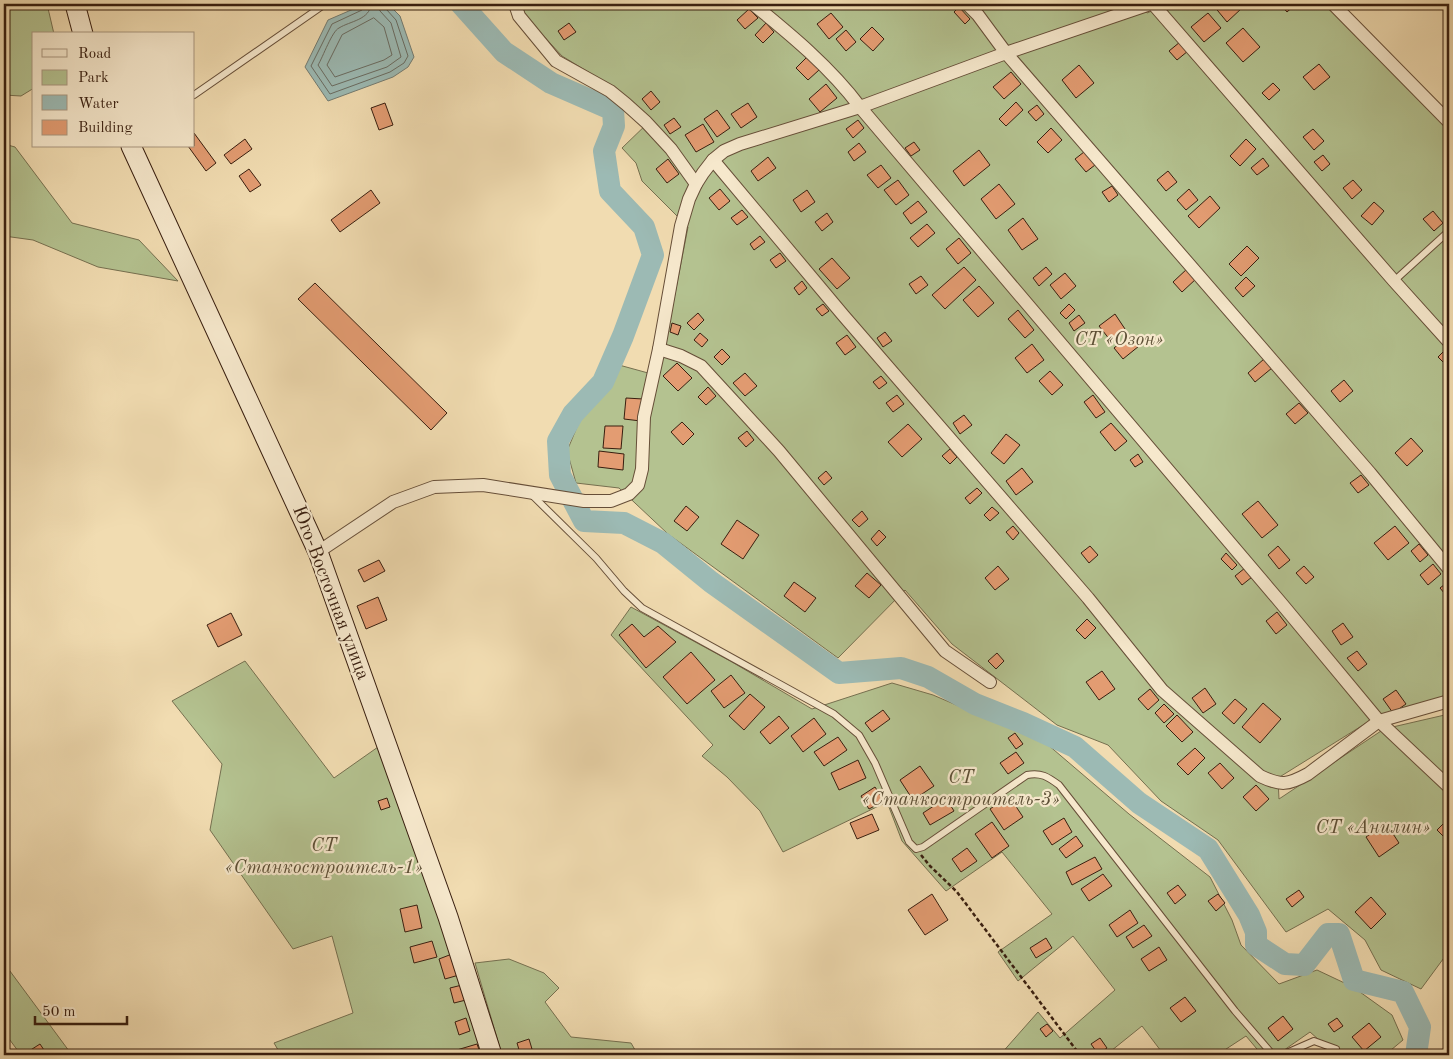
<svg xmlns="http://www.w3.org/2000/svg" width="1453" height="1059" font-family="'Old Standard TT',serif">
	<style>
		.green { fill: #b4c290; stroke: #767050 }
		.water { fill: #9cbab4; stroke: #747c72 }
		.lines { fill: none; stroke-linecap: round; stroke-linejoin: round }
		.shore { stroke: #6a6c62; stroke-width: 1 }
		.river { stroke: #9cbab4; stroke-width: 22 }
		.building { fill: #e39c72; stroke: #381e0f }
		.lane-casing { stroke: #664e38; stroke-width: 8 }
		.street-casing { stroke: #664e38; stroke-width: 14 }
		.secondary-casing { stroke: #381e0f; stroke-width: 21 }
		.path { stroke: #381e0f; stroke-width: 2.5; stroke-dasharray: 4 2.5; stroke-linecap: butt }
		.lane { stroke: #f6e8cc; stroke-width: 6 }
		.street { stroke: #f6e8cc; stroke-width: 12 }
		.secondary { stroke: #f6e8cc; stroke-width: 19 }
		.labels { text-anchor: middle; dominant-baseline: central; stroke-width: 4.5; stroke-linejoin: round; paint-order: stroke }
		.park-label { font-size: 19px; font-style: italic; fill: #5d4f36; stroke: #f6e8cc }
		.street-label { font-size: 19px; fill: #381e0f; stroke: #f6e8cc }
	</style>
	<rect width="100%" height="100%" fill="#f1dcb1"/>
	<filter id="stains"><feTurbulence type="fractalNoise" baseFrequency=".004" numOctaves="4"/><feColorMatrix values="0 0 0 0 .2 0 0 0 0 .09 0 0 0 0 .02 0 0 0 .5 -.17"/></filter>
	<radialGradient id="worn" r=".72"><stop offset=".6" stop-color="#630" stop-opacity="0"/><stop offset="1" stop-color="#630" stop-opacity=".3"/></radialGradient>
	<!-- green -->
	<g class="green">
		<polygon points="4,4 47,4 54,34 34,34 34,88 21,96 4,95"/>
		<polygon points="520,4 1138,4 1147,13 1169,4 1330,4 1449,127 1449,562 1443,570 1449,578 1449,700 1376,717 1278,778 1279,799 1384,729 1449,714 1449,951 1421,989 1381,970 1365,940 1328,909 1286,932 1218,840 1161,801 1108,745 1057,725 952,644 905,590 838,658 668,534 619,488 576,483 567,451 580,420 619,365 659,376 688,227 642,181 636,163 622,148 651,120 616,89 562,56 527,18"/>
		<polygon points="4,144 15,147 72,223 139,240 178,281 98,267 33,240 4,236"/>
		<polygon points="631,607 732,662 812,709 892,683 933,695 1047,744 1129,814 1210,877 1232,920 1241,945 1279,984 1317,970 1353,987 1392,1015 1403,1040 1385,1055 1336,1055 1310,1032 1277,1055 1262,1055 1246,1036 1217,1055 1164,1055 1142,1026 1106,1055 1000,1055 1038,1012 1060,1038 1115,990 1073,936 1018,981 998,952 1052,914 1002,852 946,891 902,841 887,802 783,852 760,811 727,777 702,756 713,745 611,635"/>
		<polygon points="245,661 334,778 378,747 411,837 485,1055 281,1055 274,1043 353,1013 332,936 293,949 210,830 222,764 172,701"/>
		<polygon points="509,959 544,973 559,988 545,1002 571,1037 631,1043 638,1055 502,1055 475,963"/>
		<polygon points="4,963 72,1055 21,1055 4,1032"/>
	</g>
	<!-- water -->
	<polygon class="water" points="365,4 388,4 400,16 414,57 408,67 393,77 328,101 305,67 328,20"/>
	<g class="lines">
		<!-- shore -->
		<g class="shore">
			<polyline points="365,4 362,10 332,24 311,66 330,94 390,72 404,63 408,56 396,20 386,9 384,4"/>
			<path d="M371,4c-1,16 -21,17 -32,24 -7,3 -16,29 -21,37l14,21 55,-19 14,-10 -10,-34 -11,-12 -2,-7"/>
			<polygon points="374,18 384,27 392,55 384,60 335,77 327,65 342,35"/>
		</g>
		<!-- river -->
		<polyline class="river" points="461,4 504,52 551,83 613,110 614,126 604,151 610,191 644,227 653,255 623,336 603,382 573,414 558,441 560,475 584,521 624,523 663,543 711,582 839,673 901,668 928,677 975,704 1023,723 1075,747 1139,803 1208,849 1249,915 1256,932 1256,945 1285,964 1304,965 1328,934 1339,934 1354,980 1403,992 1420,1027 1416,1055"/>
	</g>
	<!-- building -->
	<g class="building">
		<polygon points="1215,4 1238,4 1242,8 1227,22 1213,5"/>
		<polygon points="1280,4 1296,4 1287,12"/>
		<polygon points="959,7 970,19 965,24 954,12"/>
		<polygon points="749,9 758,18 745,29 737,20"/>
		<polygon points="831,13 843,27 829,39 817,24"/>
		<polygon points="1208,13 1221,28 1204,42 1191,27"/>
		<polygon points="569,23 576,32 564,40 558,31"/>
		<polygon points="766,23 774,32 763,43 755,35"/>
		<polygon points="872,27 884,39 873,51 860,39"/>
		<polygon points="1243,28 1260,47 1243,62 1226,43"/>
		<polygon points="846,30 856,42 846,51 836,39"/>
		<polygon points="1180,42 1188,51 1177,60 1169,51"/>
		<polygon points="807,57 819,70 808,80 796,68"/>
		<polygon points="1319,64 1330,77 1314,90 1303,77"/>
		<polygon points="1079,65 1094,83 1076,98 1062,80"/>
		<polygon points="1011,72 1021,84 1004,99 993,87"/>
		<polygon points="1273,83 1280,90 1269,100 1262,93"/>
		<polygon points="826,84 837,98 820,112 809,99"/>
		<polygon points="651,91 660,102 651,110 642,99"/>
		<polygon points="1016,102 1023,110 1006,126 999,119"/>
		<polygon points="385,103 393,125 379,130 371,108"/>
		<polygon points="748,103 757,117 741,128 731,114"/>
		<polygon points="1037,105 1044,114 1036,121 1028,112"/>
		<polygon points="717,110 730,128 717,137 704,119"/>
		<polygon points="674,118 681,127 670,134 664,125"/>
		<polygon points="858,120 864,128 853,138 846,129"/>
		<polygon points="703,124 714,142 696,152 685,135"/>
		<polygon points="1051,128 1062,140 1048,153 1037,142"/>
		<polygon points="1313,129 1324,141 1314,150 1303,137"/>
		<polygon points="194,133 216,163 206,171 188,146 194,146"/>
		<polygon points="245,139 252,149 231,164 224,155"/>
		<polygon points="1246,139 1256,149 1240,166 1230,156"/>
		<polygon points="914,142 920,150 911,156 905,148"/>
		<polygon points="859,143 866,152 854,161 848,152"/>
		<polygon points="979,150 990,165 964,186 953,171"/>
		<polygon points="1084,152 1095,165 1086,172 1075,159"/>
		<polygon points="1323,155 1330,164 1322,171 1314,162"/>
		<polygon points="768,157 776,168 758,181 751,171"/>
		<polygon points="1263,158 1269,166 1257,175 1251,168"/>
		<polygon points="668,159 679,174 667,183 656,169"/>
		<polygon points="881,165 891,178 878,188 867,175"/>
		<polygon points="249,169 261,185 250,192 239,176"/>
		<polygon points="1168,171 1177,182 1166,191 1157,180"/>
		<polygon points="898,180 909,195 896,205 884,190"/>
		<polygon points="1353,180 1362,190 1352,199 1343,188"/>
		<polygon points="999,184 1015,204 996,219 981,199"/>
		<polygon points="1112,186 1118,195 1109,202 1102,192"/>
		<polygon points="720,189 730,201 719,210 709,198"/>
		<polygon points="1189,189 1198,200 1186,210 1177,200"/>
		<polygon points="371,190 380,203 340,232 331,220"/>
		<polygon points="807,190 815,202 801,212 793,200"/>
		<polygon points="1210,196 1220,208 1199,228 1188,216"/>
		<polygon points="918,201 927,212 911,224 903,213"/>
		<polygon points="1374,202 1384,211 1372,225 1361,216"/>
		<polygon points="742,210 748,217 737,225 731,218"/>
		<polygon points="1433,211 1443,223 1434,231 1423,219"/>
		<polygon points="827,213 833,222 822,231 815,222"/>
		<polygon points="1023,218 1038,239 1022,250 1008,230"/>
		<polygon points="927,224 935,233 918,247 910,238"/>
		<polygon points="760,236 765,242 754,250 750,244"/>
		<polygon points="959,238 971,253 958,264 946,249"/>
		<polygon points="1247,246 1259,258 1241,276 1229,264"/>
		<polygon points="780,253 786,261 776,268 770,260"/>
		<polygon points="832,258 850,278 837,289 819,269"/>
		<polygon points="964,267 976,280 945,309 932,295"/>
		<polygon points="1046,267 1052,274 1039,286 1033,278"/>
		<polygon points="1188,268 1197,278 1182,292 1173,282"/>
		<polygon points="1065,273 1076,286 1061,299 1050,285"/>
		<polygon points="921,276 928,285 916,294 909,284"/>
		<polygon points="1246,277 1255,286 1243,297 1235,288"/>
		<polygon points="802,281 807,288 799,295 794,288"/>
		<polygon points="315,283 447,413 431,430 298,299"/>
		<polygon points="979,286 994,303 978,317 963,300"/>
		<polygon points="823,304 829,311 822,316 816,309"/>
		<polygon points="1069,304 1075,310 1066,319 1060,313"/>
		<polygon points="1018,310 1034,330 1025,338 1008,319"/>
		<polygon points="698,313 704,320 694,330 687,323"/>
		<polygon points="1115,314 1125,329 1110,340 1099,326"/>
		<polygon points="1079,315 1085,323 1074,331 1069,323"/>
		<polygon points="672,323 681,326 678,335 670,332"/>
		<polygon points="885,332 892,341 883,347 877,338"/>
		<polygon points="700,333 708,340 702,347 694,340"/>
		<polygon points="847,335 856,347 845,355 836,343"/>
		<polygon points="1130,335 1139,346 1123,359 1114,348"/>
		<polygon points="1032,344 1044,360 1027,373 1015,358"/>
		<polygon points="722,349 730,357 722,365 714,357"/>
		<polygon points="1445,350 1449,354 1449,366 1448,367 1438,357"/>
		<polygon points="1264,359 1272,368 1255,382 1248,373"/>
		<polygon points="677,363 692,378 678,391 663,376"/>
		<polygon points="1050,371 1063,385 1052,395 1039,381"/>
		<polygon points="745,373 757,386 745,396 733,383"/>
		<polygon points="881,376 887,383 879,389 873,382"/>
		<polygon points="1344,380 1353,391 1340,402 1331,391"/>
		<polygon points="708,387 716,396 706,405 698,397"/>
		<polygon points="897,395 904,404 893,412 886,403"/>
		<polygon points="1093,395 1105,412 1096,418 1084,402"/>
		<polygon points="626,398 643,399 641,421 624,419"/>
		<polygon points="1299,403 1308,413 1295,424 1286,414"/>
		<polygon points="964,415 972,425 960,434 953,423"/>
		<polygon points="682,422 694,434 683,445 671,432"/>
		<polygon points="1111,423 1127,441 1115,451 1100,432"/>
		<polygon points="908,424 922,439 902,457 888,442"/>
		<polygon points="605,426 623,426 621,449 603,448"/>
		<polygon points="747,431 754,440 746,447 738,438"/>
		<polygon points="1006,434 1020,445 1004,464 991,453"/>
		<polygon points="1411,438 1423,451 1407,466 1395,453"/>
		<polygon points="950,449 957,457 950,464 942,456"/>
		<polygon points="599,451 624,454 623,470 598,467"/>
		<polygon points="1138,454 1143,462 1135,467 1130,460"/>
		<polygon points="1022,468 1033,482 1016,495 1006,481"/>
		<polygon points="826,471 832,478 824,485 818,478"/>
		<polygon points="1361,475 1369,485 1358,493 1350,483"/>
		<polygon points="977,488 982,493 970,504 965,498"/>
		<polygon points="1258,501 1278,525 1262,538 1242,514"/>
		<polygon points="686,506 699,517 687,531 674,521"/>
		<polygon points="992,507 999,513 990,521 984,515"/>
		<polygon points="862,511 868,519 859,527 852,520"/>
		<polygon points="737,520 759,535 743,559 721,544"/>
		<polygon points="1013,526 1019,533 1013,540 1006,532"/>
		<polygon points="1395,526 1409,543 1388,560 1374,543"/>
		<polygon points="879,530 886,537 877,546 871,539"/>
		<polygon points="1419,544 1428,555 1420,562 1411,551"/>
		<polygon points="1090,546 1098,555 1089,563 1081,553"/>
		<polygon points="1278,546 1290,560 1279,569 1268,555"/>
		<polygon points="1226,553 1237,565 1232,570 1221,559"/>
		<polygon points="379,560 385,571 364,582 358,570"/>
		<polygon points="1433,564 1441,574 1428,585 1420,575"/>
		<polygon points="998,566 1009,579 995,590 985,578"/>
		<polygon points="1304,566 1314,577 1306,584 1296,573"/>
		<polygon points="1245,568 1252,577 1242,585 1235,576"/>
		<polygon points="867,573 881,585 869,598 855,586"/>
		<polygon points="1449,581 1449,591 1445,594 1440,588"/>
		<polygon points="794,582 816,598 805,612 784,596"/>
		<polygon points="378,597 387,620 366,629 357,606"/>
		<polygon points="1277,612 1287,625 1276,634 1266,621"/>
		<polygon points="231,613 242,635 218,647 207,625"/>
		<polygon points="1087,619 1096,628 1085,639 1076,630"/>
		<polygon points="1343,623 1353,637 1341,645 1332,631"/>
		<polygon points="632,624 644,637 658,626 676,642 646,668 619,635"/>
		<polygon points="1357,651 1367,664 1358,671 1347,658"/>
		<polygon points="691,652 715,680 687,704 663,677"/>
		<polygon points="997,653 1004,661 996,669 988,661"/>
		<polygon points="1102,671 1115,689 1099,700 1086,682"/>
		<polygon points="731,675 745,693 724,708 711,691"/>
		<polygon points="1205,688 1216,704 1203,713 1192,698"/>
		<polygon points="1150,689 1159,700 1148,710 1138,699"/>
		<polygon points="1396,690 1406,704 1393,713 1383,699"/>
		<polygon points="750,694 765,707 744,730 729,716"/>
		<polygon points="1235,699 1247,709 1234,724 1222,713"/>
		<polygon points="1263,703 1281,719 1260,743 1242,727"/>
		<polygon points="1164,704 1174,714 1164,723 1155,713"/>
		<polygon points="883,710 890,719 872,732 865,723"/>
		<polygon points="1177,715 1193,732 1182,742 1166,726"/>
		<polygon points="779,716 789,728 770,744 760,732"/>
		<polygon points="814,718 826,734 803,752 791,736"/>
		<polygon points="1015,733 1023,744 1016,749 1008,738"/>
		<polygon points="838,737 847,750 824,766 814,752"/>
		<polygon points="1195,748 1205,758 1188,775 1177,764"/>
		<polygon points="1016,752 1024,763 1008,774 1000,763"/>
		<polygon points="858,760 866,778 839,790 831,773"/>
		<polygon points="1220,763 1234,778 1222,789 1208,773"/>
		<polygon points="920,766 934,786 913,800 900,780"/>
		<polygon points="1256,785 1269,799 1256,811 1243,797"/>
		<polygon points="875,787 884,801 869,809 861,796"/>
		<polygon points="1009,796 1023,817 1004,830 990,809"/>
		<polygon points="387,798 390,807 381,810 378,801"/>
		<polygon points="946,798 954,811 930,825 923,813"/>
		<polygon points="872,814 879,830 857,839 850,823"/>
		<polygon points="1064,818 1072,832 1052,845 1043,831"/>
		<polygon points="1449,818 1449,842 1437,830"/>
		<polygon points="992,822 1009,846 992,858 975,834"/>
		<polygon points="1386,823 1399,843 1379,857 1366,837"/>
		<polygon points="1076,836 1083,846 1066,858 1059,849"/>
		<polygon points="967,848 977,861 961,872 952,859"/>
		<polygon points="1095,857 1102,869 1072,885 1066,872"/>
		<polygon points="1103,874 1112,886 1089,901 1081,889"/>
		<polygon points="1178,885 1186,895 1175,904 1167,893"/>
		<polygon points="1299,890 1304,897 1292,907 1286,899"/>
		<polygon points="932,894 948,920 925,935 908,910"/>
		<polygon points="1218,894 1225,903 1216,911 1208,901"/>
		<polygon points="1371,897 1386,914 1371,929 1355,912"/>
		<polygon points="417,905 422,928 405,932 400,909"/>
		<polygon points="1130,910 1138,923 1117,937 1109,925"/>
		<polygon points="1144,925 1152,936 1133,948 1126,937"/>
		<polygon points="1046,938 1052,948 1036,958 1030,948"/>
		<polygon points="432,941 437,957 414,963 410,947"/>
		<polygon points="1159,947 1167,960 1149,971 1141,959"/>
		<polygon points="452,954 459,975 445,979 439,959"/>
		<polygon points="462,985 466,1000 454,1003 450,988"/>
		<polygon points="1185,997 1196,1011 1181,1022 1170,1008"/>
		<polygon points="1283,1016 1293,1029 1278,1041 1268,1028"/>
		<polygon points="466,1018 470,1031 459,1035 455,1022"/>
		<polygon points="1337,1018 1343,1026 1334,1032 1328,1024"/>
		<polygon points="1369,1023 1381,1037 1364,1051 1352,1037"/>
		<polygon points="1047,1024 1053,1031 1046,1037 1040,1029"/>
		<polygon points="1100,1038 1107,1048 1098,1054 1091,1044"/>
		<polygon points="529,1039 532,1049 520,1053 517,1043"/>
		<polygon points="40,1044 44,1050 35,1055 32,1055 29,1051"/>
		<polygon points="477,1044 481,1055 451,1055 450,1052"/>
	</g>
	<g class="lines">
		<defs>
			<g id="lane">
				<polyline points="194,95 325,4"/>
				<polyline points="1394,281 1449,231"/>
				<path d="M531,494l65,64 28,33 18,17 192,106 25,21 16,28 34,79 7,7 7,-2 104,-72c14,-3 21,2 32,10l176,226 38,44"/>
				<polyline points="1282,1055 1314,1041 1336,1049"/>
			</g>
			<g id="street">
				<polyline points="515,4 519,16 556,61 610,91 626,104 646,122 671,149 696,184"/>
				<path d="M753,4c38,31 77,63 107,103l421,496 98,118 70,66"/>
				<polyline points="967,4 978,15 1006,53 1370,473 1449,569"/>
				<polyline points="1153,4 1394,281 1449,342"/>
				<polyline points="1333,4 1449,122"/>
				<path d="M713,160l130,155 245,283 74,92 98,86c21,10 28,9 48,-2l71,-53 70,-20"/>
				<polyline points="659,349 681,356 701,366 779,451 945,651 990,682"/>
				<polyline points="318,552 393,502 434,487 483,485 584,501 611,501 629,494 638,485 642,469 644,417 659,349 681,226 689,199 696,184 703,173 713,160 724,151 740,144 860,107 1006,53 1150,4"/>
			</g>
			<g id="secondary">
				<polyline points="75,4 83,34"/>
				<polyline points="131,146 318,552 448,917 492,1055"/>
			</g>
		</defs>
		<!-- lane casing -->
		<use href="#lane" class="lane-casing"/>
		<!-- street casing -->
		<use href="#street" class="street-casing"/>
		<!-- secondary casing -->
		<use href="#secondary" class="secondary-casing"/>
		<!-- path -->
		<polyline class="path" points="921,855 930,866 957,892 1080,1055"/>
		<!-- lane -->
		<use href="#lane" class="lane"/>
		<!-- street -->
		<use href="#street" class="street"/>
		<!-- secondary -->
		<use href="#secondary" class="secondary"/>
	</g>
	<g class="labels">
		<!-- park labels -->
		<g class="park-label">
			<text x="1119" y="340">СТ «Озон»</text>
			<text x="961" y="778">СТ<tspan x="961" dy="22">«Станкостроитель-3»</tspan></text>
			<text x="1373" y="828">СТ «Анилин»</text>
			<text x="324" y="846">СТ<tspan x="324" dy="22">«Станкостроитель-1»</tspan></text>
		</g>
		<!-- street labels -->
		<g class="street-label">
			<text transform="translate(330 593) rotate(69)">Юго-Восточная улица</text>
		</g>
	</g>
	<!-- margin -->
	<rect width="1453" height="1059" fill="none" stroke="#f1dcb1" stroke-width="20"/>
	<rect x="5" y="5" width="1443" height="1049" fill="none" stroke="#381e0f" stroke-width="2.5"/>
	<rect x="10" y="10" width="1433" height="1039" fill="none" stroke="#381e0f"/>
	<!-- legend -->
	<rect x="32" y="32" width="162" height="115" fill="#f6e8cc" stroke="#aa9780"/>
	<rect x="42" y="49" width="25" height="8" fill="#f6e8cc" stroke="#aa9780"/>
	<text x="78" y="58" font-size="15" fill="#381e0f">Road</text>
	<rect x="42" y="70" width="25" height="15" fill="#b4c290" stroke="#aa9780"/>
	<text x="78" y="82" font-size="15" fill="#381e0f">Park</text>
	<rect x="42" y="95" width="25" height="15" fill="#9cbab4" stroke="#aa9780"/>
	<text x="78" y="108" font-size="15" fill="#381e0f">Water</text>
	<rect x="42" y="120" width="25" height="15" fill="#e39c72" stroke="#aa9780"/>
	<text x="78" y="132" font-size="15" fill="#381e0f">Building</text>
	<!-- scale -->
	<path d="M35 1016v8h92v-8" fill="none" stroke="#381e0f" stroke-width="2.5"/>
	<text x="42" y="1016" font-size="15" fill="#381e0f" stroke="#f6e8cc" stroke-width="4" paint-order="stroke">50 m</text>
	<rect width="100%" height="100%" filter="url(#stains)"/>
	<rect width="100%" height="100%" fill="url(#worn)"/>
</svg>
